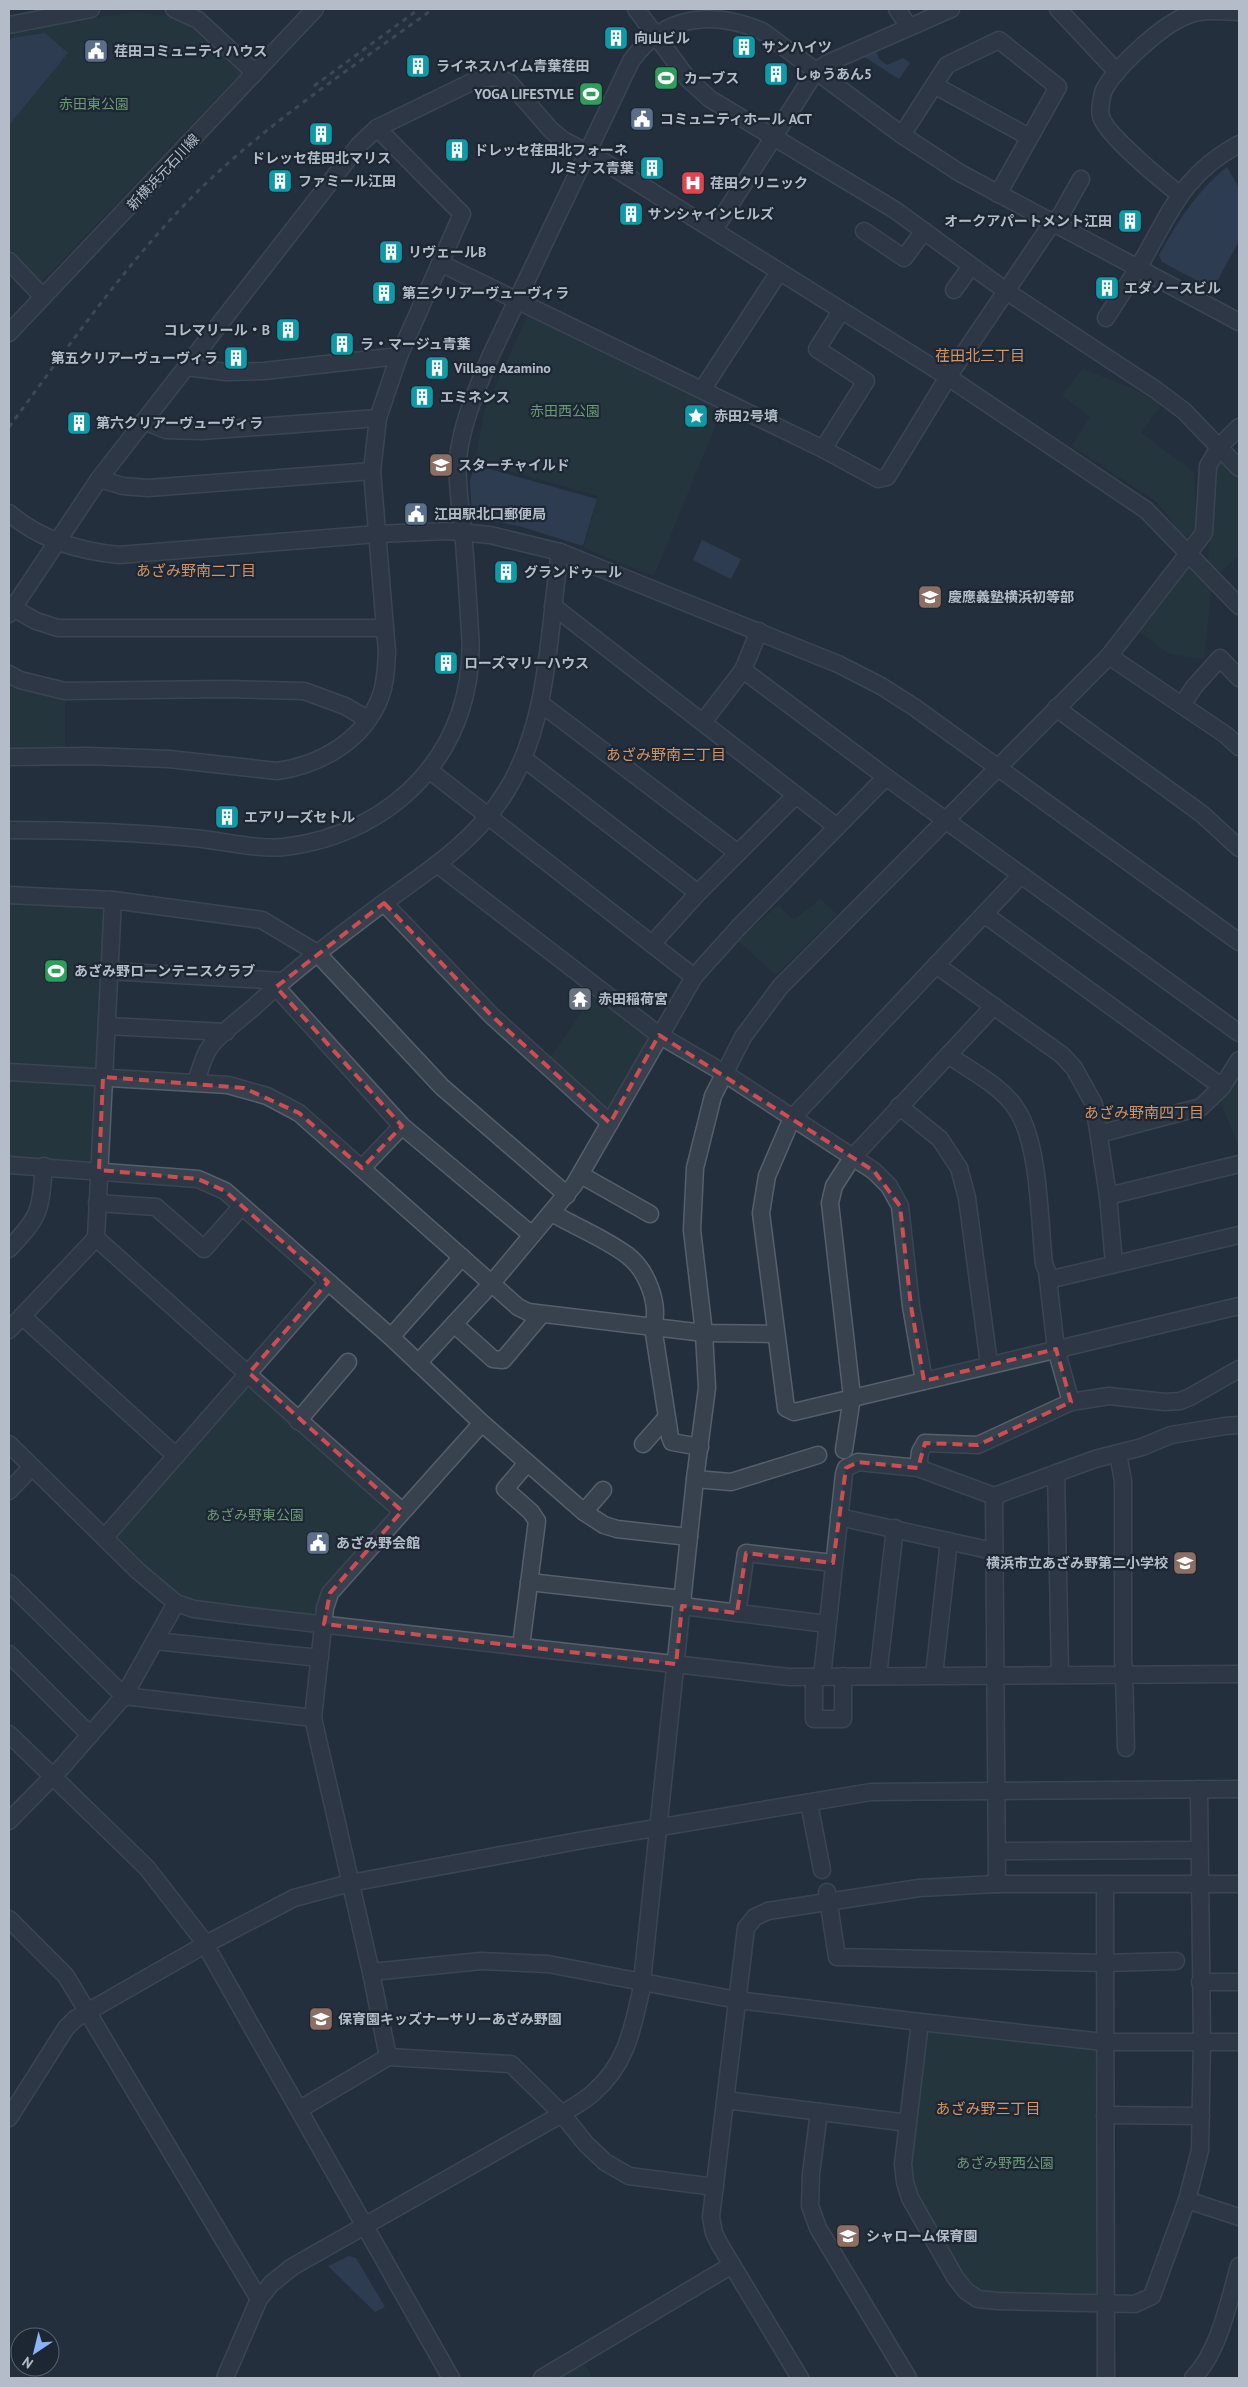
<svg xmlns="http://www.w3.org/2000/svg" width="1248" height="2387" font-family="'PT Sans','Noto Sans JP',sans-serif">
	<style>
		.green { fill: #263c3f }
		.water { fill: #394c67 }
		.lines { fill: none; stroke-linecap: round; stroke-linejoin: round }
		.minor-casing { stroke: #565f6c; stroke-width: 19 }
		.minor { stroke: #38414e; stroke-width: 16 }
		.rail { stroke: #5a6575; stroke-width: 3; stroke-dasharray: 5 5; stroke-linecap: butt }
		.marked { fill: none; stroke: #ce4d50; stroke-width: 4; stroke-dasharray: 10 6; stroke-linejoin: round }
		.labels { text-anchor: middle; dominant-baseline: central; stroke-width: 4.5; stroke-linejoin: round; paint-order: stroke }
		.poi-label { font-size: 14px; font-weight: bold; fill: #b4bcc9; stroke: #1d2633; text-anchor: start }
		.park-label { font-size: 14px; fill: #6b9a76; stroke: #1d2633 }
		.street-label { font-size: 14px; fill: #b4bcc9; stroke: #1d2633 }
		.neighbourhood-label { font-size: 15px; fill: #d59563; stroke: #1d2633 }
	</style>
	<rect width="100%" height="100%" fill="#242f3e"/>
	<!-- green -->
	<g class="green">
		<polygon points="133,12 171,16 194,30 241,73 41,282 9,251 9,38 16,29"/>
		<polygon points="529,313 649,370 722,409 654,576 584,548 598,496 475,461 485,409"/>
		<polygon points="1083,369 1136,390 1161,405 1141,433 1194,473 1196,531 1185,538 1157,502 1072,446 1090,417 1062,395"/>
		<polygon points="1226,462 1239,476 1239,555 1217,576 1208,565 1215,463"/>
		<polygon points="1189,568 1211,590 1204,659 1170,654 1138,631"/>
		<polygon points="9,681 65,697 65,752 9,752"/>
		<polygon points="820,899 837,914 776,975 738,941 778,905 794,920"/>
		<polygon points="9,901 99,905 107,910 100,1065 92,1070 9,1065"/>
		<polygon points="596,992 652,1034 611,1113 550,1058"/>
		<polygon points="1239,1072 1239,1148 1220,1100"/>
		<polygon points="9,1080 98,1086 95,1160 90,1165 9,1162"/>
		<polygon points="242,1389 252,1389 390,1508 392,1515 317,1611 311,1614 201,1604 182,1599 115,1542 115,1534"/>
		<polygon points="930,2031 1090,2048 1097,2052 1100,2290 1095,2296 995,2295 981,2292 962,2275 916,2199 909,2167 925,2035"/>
		<polygon points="583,2361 593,2378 553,2378"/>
	</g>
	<!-- water -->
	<g class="water">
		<polygon points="45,33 68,53 9,125 9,42 12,38"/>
		<polygon points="876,50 879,59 887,65 903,58 910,63 899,79 863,56"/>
		<path d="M1227,167l12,21v53l-26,48 -51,-27 -3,-7c19,-34 37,-63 68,-88z"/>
		<polygon points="475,465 597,499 583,546 519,526 472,517 470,480"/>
		<polygon points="702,540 741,559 731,579 693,560"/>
		<polygon points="349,2256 356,2258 385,2307 375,2312 328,2266"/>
	</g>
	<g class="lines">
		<defs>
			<g id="minor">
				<polyline points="174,9 198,20 255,73"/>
				<polyline points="636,9 688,79 710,99 895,210 1006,291 1156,390 1184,411 1239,468"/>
				<polyline points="897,9 909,27"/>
				<polyline points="1058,9 1117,72"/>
				<polyline points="9,25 91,9"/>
				<polyline points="934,85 1029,137"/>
				<polyline points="902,135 947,65 999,40 1058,87 998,194"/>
				<path d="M1179,194c-15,-12 -75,-61 -78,-78 -2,-5 1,-21 3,-26 12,-23 58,-65 82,-74 16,-7 36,-5 53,-4"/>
				<polyline points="714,230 816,71 828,63 951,9"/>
				<polyline points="864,231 904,258 924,231"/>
				<polyline points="9,261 43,297"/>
				<polyline points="440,263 823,449 878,479 887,477 948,377 1046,232 1062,213 1081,179"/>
				<polyline points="954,290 971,266"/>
				<path d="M1106,318c13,-21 27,-41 39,-62 28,-50 41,-83 94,-112"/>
				<polyline points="9,333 315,9"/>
				<polyline points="186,367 226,372 264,371 399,356"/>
				<polyline points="702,390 779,272"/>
				<polyline points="144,421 166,430 201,431 378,418"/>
				<polyline points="823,449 866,381 817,349 841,311"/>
				<polyline points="99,479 123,486 148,488 372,471"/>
				<path d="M9,513c31,27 70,38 110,42l258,-21 71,-3 42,4 70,17 278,112 43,22 33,21 325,235"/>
				<polyline points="553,606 837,827"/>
				<polyline points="13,608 36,621 58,628 385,628"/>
				<polyline points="9,614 99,479 359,145 377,128 478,79 496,77 509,82 551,130 563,140 598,158 948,377 1146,510 1239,606"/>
				<polyline points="1109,656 1226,735 1239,747"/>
				<polyline points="743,670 886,777 1239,1033"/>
				<polyline points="9,674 20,680 65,691 226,689 304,691 345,706 367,719"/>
				<polyline points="540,703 738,853"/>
				<polyline points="1182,705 1194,687 1220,658 1239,678"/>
				<polyline points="1056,708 1202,814 1239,848"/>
				<polyline points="703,722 743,670 759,631"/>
				<path d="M9,757l79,-1 81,3 108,12c43,-6 86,-30 103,-73 6,-15 6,-31 7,-46l-15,-181 6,-53 21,-62 63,-142 -85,-86"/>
				<polyline points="523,758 698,893"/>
				<polyline points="429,770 694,977"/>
				<path d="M9,830c61,0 122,2 184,8 27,2 65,12 91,9 112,-13 194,-100 186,-215 -2,-33 -4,-67 -7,-101 -3,-29 -9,-61 -2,-91 6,-29 18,-56 29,-83l141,-296c33,-46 81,-51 131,-30l140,104 58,38 279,149"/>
				<polyline points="437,864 659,1035 724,1073 874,1171 889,1186 900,1206 911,1306 924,1381"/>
				<polyline points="1021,875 792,1118 767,1176 761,1213 786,1408 794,1412 1239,1306"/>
				<polyline points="9,895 113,900 262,920 317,953 442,1087 567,1195"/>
				<path d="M113,900l-17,338c102,91 203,183 306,273"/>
				<polyline points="384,903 492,1016 610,1123"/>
				<polyline points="984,914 1222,1087"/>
				<polyline points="653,943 698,893 795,796"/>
				<polyline points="936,965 1062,1055 1074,1068 1094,1104 1108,1196 1114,1264"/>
				<polyline points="109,971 283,981"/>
				<polyline points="276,987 402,1126 532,1235"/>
				<polyline points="107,1026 226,1032"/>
				<polyline points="9,1072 228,1085 267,1096 299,1113 518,1307 528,1312 704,1333 775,1334"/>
				<path d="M196,1082c4,-11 7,-26 14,-35 10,-14 32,-29 45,-41 40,-37 83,-69 127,-102 46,-33 95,-64 125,-114 43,-71 41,-158 53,-238"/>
				<polyline points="899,1106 940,1139 959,1168 967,1198 989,1364"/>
				<polyline points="1099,1134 1201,1107 1222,1087 1239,1060"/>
				<polyline points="9,1165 198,1179 225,1191 391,1337 482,1423 584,1512 604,1525 617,1529 689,1537"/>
				<polyline points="362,1168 402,1126"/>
				<polyline points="581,1175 650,1214"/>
				<polyline points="1108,1196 1239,1164"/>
				<polyline points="97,1203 156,1207 204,1249 242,1206"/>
				<path d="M552,1213c24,14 52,25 75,42 20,15 33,49 26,72l17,110 2,5 28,5"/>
				<path d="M9,1249c32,-34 31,-37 35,-83"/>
				<polyline points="1048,1280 1239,1235"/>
				<polyline points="22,1316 176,1456"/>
				<polyline points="454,1324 493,1359 503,1360 541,1315"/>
				<polyline points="9,1330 96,1238"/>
				<polyline points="391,1337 462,1257"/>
				<polyline points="418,1363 492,1283 574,1185 694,977 738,928 886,777"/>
				<polyline points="1071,1402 1109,1396 1165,1402 1180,1401 1190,1397 1239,1369"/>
				<polyline points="298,1421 348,1362"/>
				<polyline points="9,1444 138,1571 176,1603 124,1696 62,1767 9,1821"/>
				<polyline points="643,1444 666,1418"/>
				<polyline points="844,1450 852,1397 830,1203 834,1186 852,1158 994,1006"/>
				<polyline points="1118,1454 1123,1481 1123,1662 1125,1673"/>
				<path d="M918,1468l2,-16 5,-9 53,2 93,-43 -15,-53 -9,-78 -3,-7c-5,-44 -4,-118 -27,-154 -15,-24 -46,-39 -69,-55"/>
				<polyline points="1056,1473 1060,1675"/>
				<polyline points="695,1479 731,1482 818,1455"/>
				<polyline points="9,1491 32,1467"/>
				<polyline points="994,1496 997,1884"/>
				<polyline points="584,1512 603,1490"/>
				<polyline points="839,1517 993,1551"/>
				<polyline points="105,1537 328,1282"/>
				<polyline points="529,1582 683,1599"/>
				<polyline points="9,1583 124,1696 313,1718"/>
				<polyline points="176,1603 194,1609 248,1616 789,1677 1239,1674"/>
				<polyline points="682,1606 827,1624"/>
				<polyline points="737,1613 746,1553 833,1563"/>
				<polyline points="155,1641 320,1658"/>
				<polyline points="521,1646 537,1521 531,1512 505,1489 527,1463"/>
				<polyline points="9,1654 90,1735"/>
				<polyline points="1124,1673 1126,1748"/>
				<polyline points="934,1675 949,1541"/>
				<polyline points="878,1676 895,1528"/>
				<polyline points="822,1677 844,1474 846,1468 858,1462 918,1468 994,1496 1095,1459 1142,1447 1171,1435 1225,1426 1239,1425"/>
				<polyline points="814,1678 814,1719 843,1719 843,1676"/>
				<polyline points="9,1734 147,1868 202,1939 451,2378"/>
				<polyline points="809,1803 822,1870"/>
				<polyline points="997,1851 1199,1850"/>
				<polyline points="1105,1884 1106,2378"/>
				<polyline points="827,1892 837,1957 1104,1963 1176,1961"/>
				<polyline points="9,1919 66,1976 259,2299"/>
				<polyline points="371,1972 481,1961 548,1964 737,2000 920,2022 1104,2042 1239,2042"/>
				<polyline points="1200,1982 1239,1982"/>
				<polyline points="920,2022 903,2164 905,2182 910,2198 955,2277 966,2291 978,2299 998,2301 1135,2304 1152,2296 1187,2200 1200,2150 1202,2042 1199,1789"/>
				<polyline points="388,2057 371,1972 313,1718 325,1608 330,1593 482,1423"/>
				<polyline points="726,2100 908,2123"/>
				<polyline points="300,2109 388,2057 511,2064 562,2114 586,2144 605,2162 629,2176 715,2187"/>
				<polyline points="819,2112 811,2174 810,2206 818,2228 908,2378"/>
				<polyline points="1105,2115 1201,2116"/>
				<polyline points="9,2118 66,2028 75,2019 206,1944 294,1898 350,1883 583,1840 871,1792 1239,1789"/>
				<polyline points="1187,2200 1239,2217"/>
				<path d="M225,2378l34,-79 12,-15 21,-17 270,-153c10,-7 23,-13 32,-22 32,-28 38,-61 47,-101l54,-512 12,-91 -3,-55 -12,-103 3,-62 18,-72 30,-59 37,-50 329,-331 95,-123 4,-67 11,-19 20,-20"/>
				<polyline points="542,2378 732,2265"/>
				<polyline points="800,2378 720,2245 714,2233 711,2217 746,1928 755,1917 768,1911 919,1888 997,1884 1239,1884"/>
				<path d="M1193,2378c26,-26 36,-77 46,-112"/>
			</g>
		</defs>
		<!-- minor casing -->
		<use href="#minor" class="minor-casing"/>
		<!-- minor -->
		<use href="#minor" class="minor"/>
		<!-- rail -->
		<g class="rail">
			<polyline points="314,86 419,9"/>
			<path d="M9,427c58,-78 114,-160 183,-230 72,-72 158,-128 241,-188"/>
		</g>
	</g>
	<!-- marked area -->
	<path d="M0 0H1248V2387H0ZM384,903l108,113 118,107 49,-88 215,136 26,35 11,100 13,75 132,-32 15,53 -93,43 -53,-2 -7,25 -60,-6 -12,6 -13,95 -87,-10 -9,60 -55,-7 -6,58 -352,-40 6,-31 72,-82 -153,-138 79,-91 -103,-91 -27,-12 -99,-9 4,-93 141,11 55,25 63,55 40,-42 -126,-139z" fill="#242f3e" fill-opacity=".55" fill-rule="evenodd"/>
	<path class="marked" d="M384,903l108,113 118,107 49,-88 215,136 26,35 11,100 13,75 132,-32 15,53 -93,43 -53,-2 -7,25 -60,-6 -12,6 -13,95 -87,-10 -9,60 -55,-7 -6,58 -352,-40 6,-31 72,-82 -153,-138 79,-91 -103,-91 -27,-12 -99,-9 4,-93 141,11 55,25 63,55 40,-42 -126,-139z"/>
	<!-- icons -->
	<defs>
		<symbol id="building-square" viewBox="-11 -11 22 22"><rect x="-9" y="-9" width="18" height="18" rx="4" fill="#0f9aa8" stroke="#1d2633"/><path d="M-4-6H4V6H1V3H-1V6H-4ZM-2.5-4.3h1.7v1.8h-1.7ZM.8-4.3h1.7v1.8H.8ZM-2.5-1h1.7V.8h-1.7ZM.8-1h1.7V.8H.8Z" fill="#fff"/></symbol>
		<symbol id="civic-square" viewBox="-11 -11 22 22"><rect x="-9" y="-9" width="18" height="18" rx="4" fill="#5c6f8a" stroke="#1d2633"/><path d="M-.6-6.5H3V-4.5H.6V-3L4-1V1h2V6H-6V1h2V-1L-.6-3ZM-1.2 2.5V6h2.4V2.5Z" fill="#fff"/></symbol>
		<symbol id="stadium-square" viewBox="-11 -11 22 22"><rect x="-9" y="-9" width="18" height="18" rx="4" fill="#2e9e5b" stroke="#1d2633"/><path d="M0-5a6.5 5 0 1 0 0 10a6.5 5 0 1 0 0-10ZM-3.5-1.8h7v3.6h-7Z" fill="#fff"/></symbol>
		<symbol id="hospital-square" viewBox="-11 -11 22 22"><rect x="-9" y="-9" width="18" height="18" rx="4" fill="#e0444e" stroke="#1d2633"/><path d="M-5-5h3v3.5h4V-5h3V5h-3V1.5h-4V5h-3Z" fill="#fff"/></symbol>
		<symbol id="sight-square" viewBox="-11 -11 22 22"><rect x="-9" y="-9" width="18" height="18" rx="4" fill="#0f9aa8" stroke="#1d2633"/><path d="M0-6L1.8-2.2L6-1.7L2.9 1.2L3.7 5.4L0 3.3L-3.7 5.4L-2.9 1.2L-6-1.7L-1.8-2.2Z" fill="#fff"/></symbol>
		<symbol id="school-square" viewBox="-11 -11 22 22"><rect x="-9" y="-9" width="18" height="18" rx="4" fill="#8d6e63" stroke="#1d2633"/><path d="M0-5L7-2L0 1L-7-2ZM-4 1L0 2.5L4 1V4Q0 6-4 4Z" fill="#fff"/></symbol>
		<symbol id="temple-square" viewBox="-11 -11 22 22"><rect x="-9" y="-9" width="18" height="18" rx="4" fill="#6b7280" stroke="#1d2633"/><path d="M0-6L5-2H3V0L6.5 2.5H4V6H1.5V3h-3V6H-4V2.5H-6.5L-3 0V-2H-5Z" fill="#fff"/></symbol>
	</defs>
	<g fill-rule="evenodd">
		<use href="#building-square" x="602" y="24" width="28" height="28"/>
		<use href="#building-square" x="730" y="33" width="28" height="28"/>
		<use href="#civic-square" x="82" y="37" width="28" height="28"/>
		<use href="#building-square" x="404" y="52" width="28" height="28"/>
		<use href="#building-square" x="762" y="60" width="28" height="28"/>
		<use href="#stadium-square" x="652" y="64" width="28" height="28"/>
		<use href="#stadium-square" x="577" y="80" width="28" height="28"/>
		<use href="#civic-square" x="628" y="105" width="28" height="28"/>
		<use href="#building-square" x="307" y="120" width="28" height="28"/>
		<use href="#building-square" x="443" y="136" width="28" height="28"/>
		<use href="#building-square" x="638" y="154" width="28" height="28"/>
		<use href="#building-square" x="266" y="167" width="28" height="28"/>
		<use href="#hospital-square" x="679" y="169" width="28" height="28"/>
		<use href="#building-square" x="617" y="200" width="28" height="28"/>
		<use href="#building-square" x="1116" y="207" width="28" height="28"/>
		<use href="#building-square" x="377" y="238" width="28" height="28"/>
		<use href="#building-square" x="1093" y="274" width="28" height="28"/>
		<use href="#building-square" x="370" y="279" width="28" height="28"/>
		<use href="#building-square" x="274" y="316" width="28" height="28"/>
		<use href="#building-square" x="328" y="330" width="28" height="28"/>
		<use href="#building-square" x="222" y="344" width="28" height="28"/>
		<use href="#building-square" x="423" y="354" width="28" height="28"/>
		<use href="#building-square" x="408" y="383" width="28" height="28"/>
		<use href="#sight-square" x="682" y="402" width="28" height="28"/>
		<use href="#building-square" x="65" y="409" width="28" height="28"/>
		<use href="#school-square" x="427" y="451" width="28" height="28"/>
		<use href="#civic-square" x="402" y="500" width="28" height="28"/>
		<use href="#building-square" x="492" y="558" width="28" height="28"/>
		<use href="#school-square" x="916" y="583" width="28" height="28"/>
		<use href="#building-square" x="432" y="649" width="28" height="28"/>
		<use href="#building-square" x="213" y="803" width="28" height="28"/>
		<use href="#stadium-square" x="42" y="957" width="28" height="28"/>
		<use href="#temple-square" x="566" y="985" width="28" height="28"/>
		<use href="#civic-square" x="304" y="1529" width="28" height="28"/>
		<use href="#school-square" x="1171" y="1549" width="28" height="28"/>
		<use href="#school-square" x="307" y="2005" width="28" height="28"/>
		<use href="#school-square" x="834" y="2222" width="28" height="28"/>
	</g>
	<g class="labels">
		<!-- poi labels -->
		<g class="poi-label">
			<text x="634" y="38">向山ビル</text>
			<text x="762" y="47">サンハイツ</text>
			<text x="114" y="51">荏田コミュニティハウス</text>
			<text x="436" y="66">ライネスハイム青葉荏田</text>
			<text x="794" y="74">しゅうあん5</text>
			<text x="684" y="78">カーブス</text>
			<text x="574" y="94" text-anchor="end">YOGA LIFESTYLE</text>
			<text x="660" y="119">コミュニティホール ACT</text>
			<text x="474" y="150">ドレッセ荏田北フォーネ</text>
			<text x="321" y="158" text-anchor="middle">ドレッセ荏田北マリス</text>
			<text x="634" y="168" text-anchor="end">ルミナス青葉</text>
			<text x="298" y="181">ファミール江田</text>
			<text x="710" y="183">荏田クリニック</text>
			<text x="648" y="214">サンシャインヒルズ</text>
			<text x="1112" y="221" text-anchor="end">オークアパートメント江田</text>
			<text x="408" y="252">リヴェールB</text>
			<text x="1124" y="288">エダノースビル</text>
			<text x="402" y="293">第三クリアーヴューヴィラ</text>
			<text x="270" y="330" text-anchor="end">コレマリール・B</text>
			<text x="360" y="344">ラ・マージュ青葉</text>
			<text x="218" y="358" text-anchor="end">第五クリアーヴューヴィラ</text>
			<text x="454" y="368">Village Azamino</text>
			<text x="440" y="397">エミネンス</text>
			<text x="714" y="416">赤田2号墳</text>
			<text x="96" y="423">第六クリアーヴューヴィラ</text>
			<text x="458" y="465">スターチャイルド</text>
			<text x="434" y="514">江田駅北口郵便局</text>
			<text x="524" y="572">グランドゥール</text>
			<text x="948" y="597">慶應義塾横浜初等部</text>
			<text x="464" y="663">ローズマリーハウス</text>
			<text x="244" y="817">エアリーズセトル</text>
			<text x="74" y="971">あざみ野ローンテニスクラブ</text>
			<text x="598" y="999">赤田稲荷宮</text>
			<text x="336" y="1543">あざみ野会館</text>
			<text x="1168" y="1563" text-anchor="end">横浜市立あざみ野第二小学校</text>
			<text x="338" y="2019">保育園キッズナーサリーあざみ野園</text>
			<text x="866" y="2236">シャローム保育園</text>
		</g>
		<!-- park labels -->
		<g class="park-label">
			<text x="94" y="104">赤田東公園</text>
			<text x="565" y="411">赤田西公園</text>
			<text x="255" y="1515">あざみ野東公園</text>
			<text x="1005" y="2163">あざみ野西公園</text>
		</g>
		<!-- street labels -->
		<g class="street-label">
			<text transform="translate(163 172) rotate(-47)">新横浜元石川線</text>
		</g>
		<!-- neighbourhood labels -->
		<g class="neighbourhood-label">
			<text x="980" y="355">荏田北三丁目</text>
			<text x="196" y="570">あざみ野南二丁目</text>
			<text x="666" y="754">あざみ野南三丁目</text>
			<text x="1144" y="1112">あざみ野南四丁目</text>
			<text x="988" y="2108">あざみ野三丁目</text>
		</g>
	</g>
	<!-- border -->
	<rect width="1248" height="2387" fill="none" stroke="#b4bcc9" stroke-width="20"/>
	<!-- north arrow -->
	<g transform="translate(35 2352) rotate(215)"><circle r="24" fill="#1d2633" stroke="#59626f"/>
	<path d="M0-4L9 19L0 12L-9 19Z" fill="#8ab4f8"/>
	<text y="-8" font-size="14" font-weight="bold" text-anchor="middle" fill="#b4bcc9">N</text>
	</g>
</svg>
